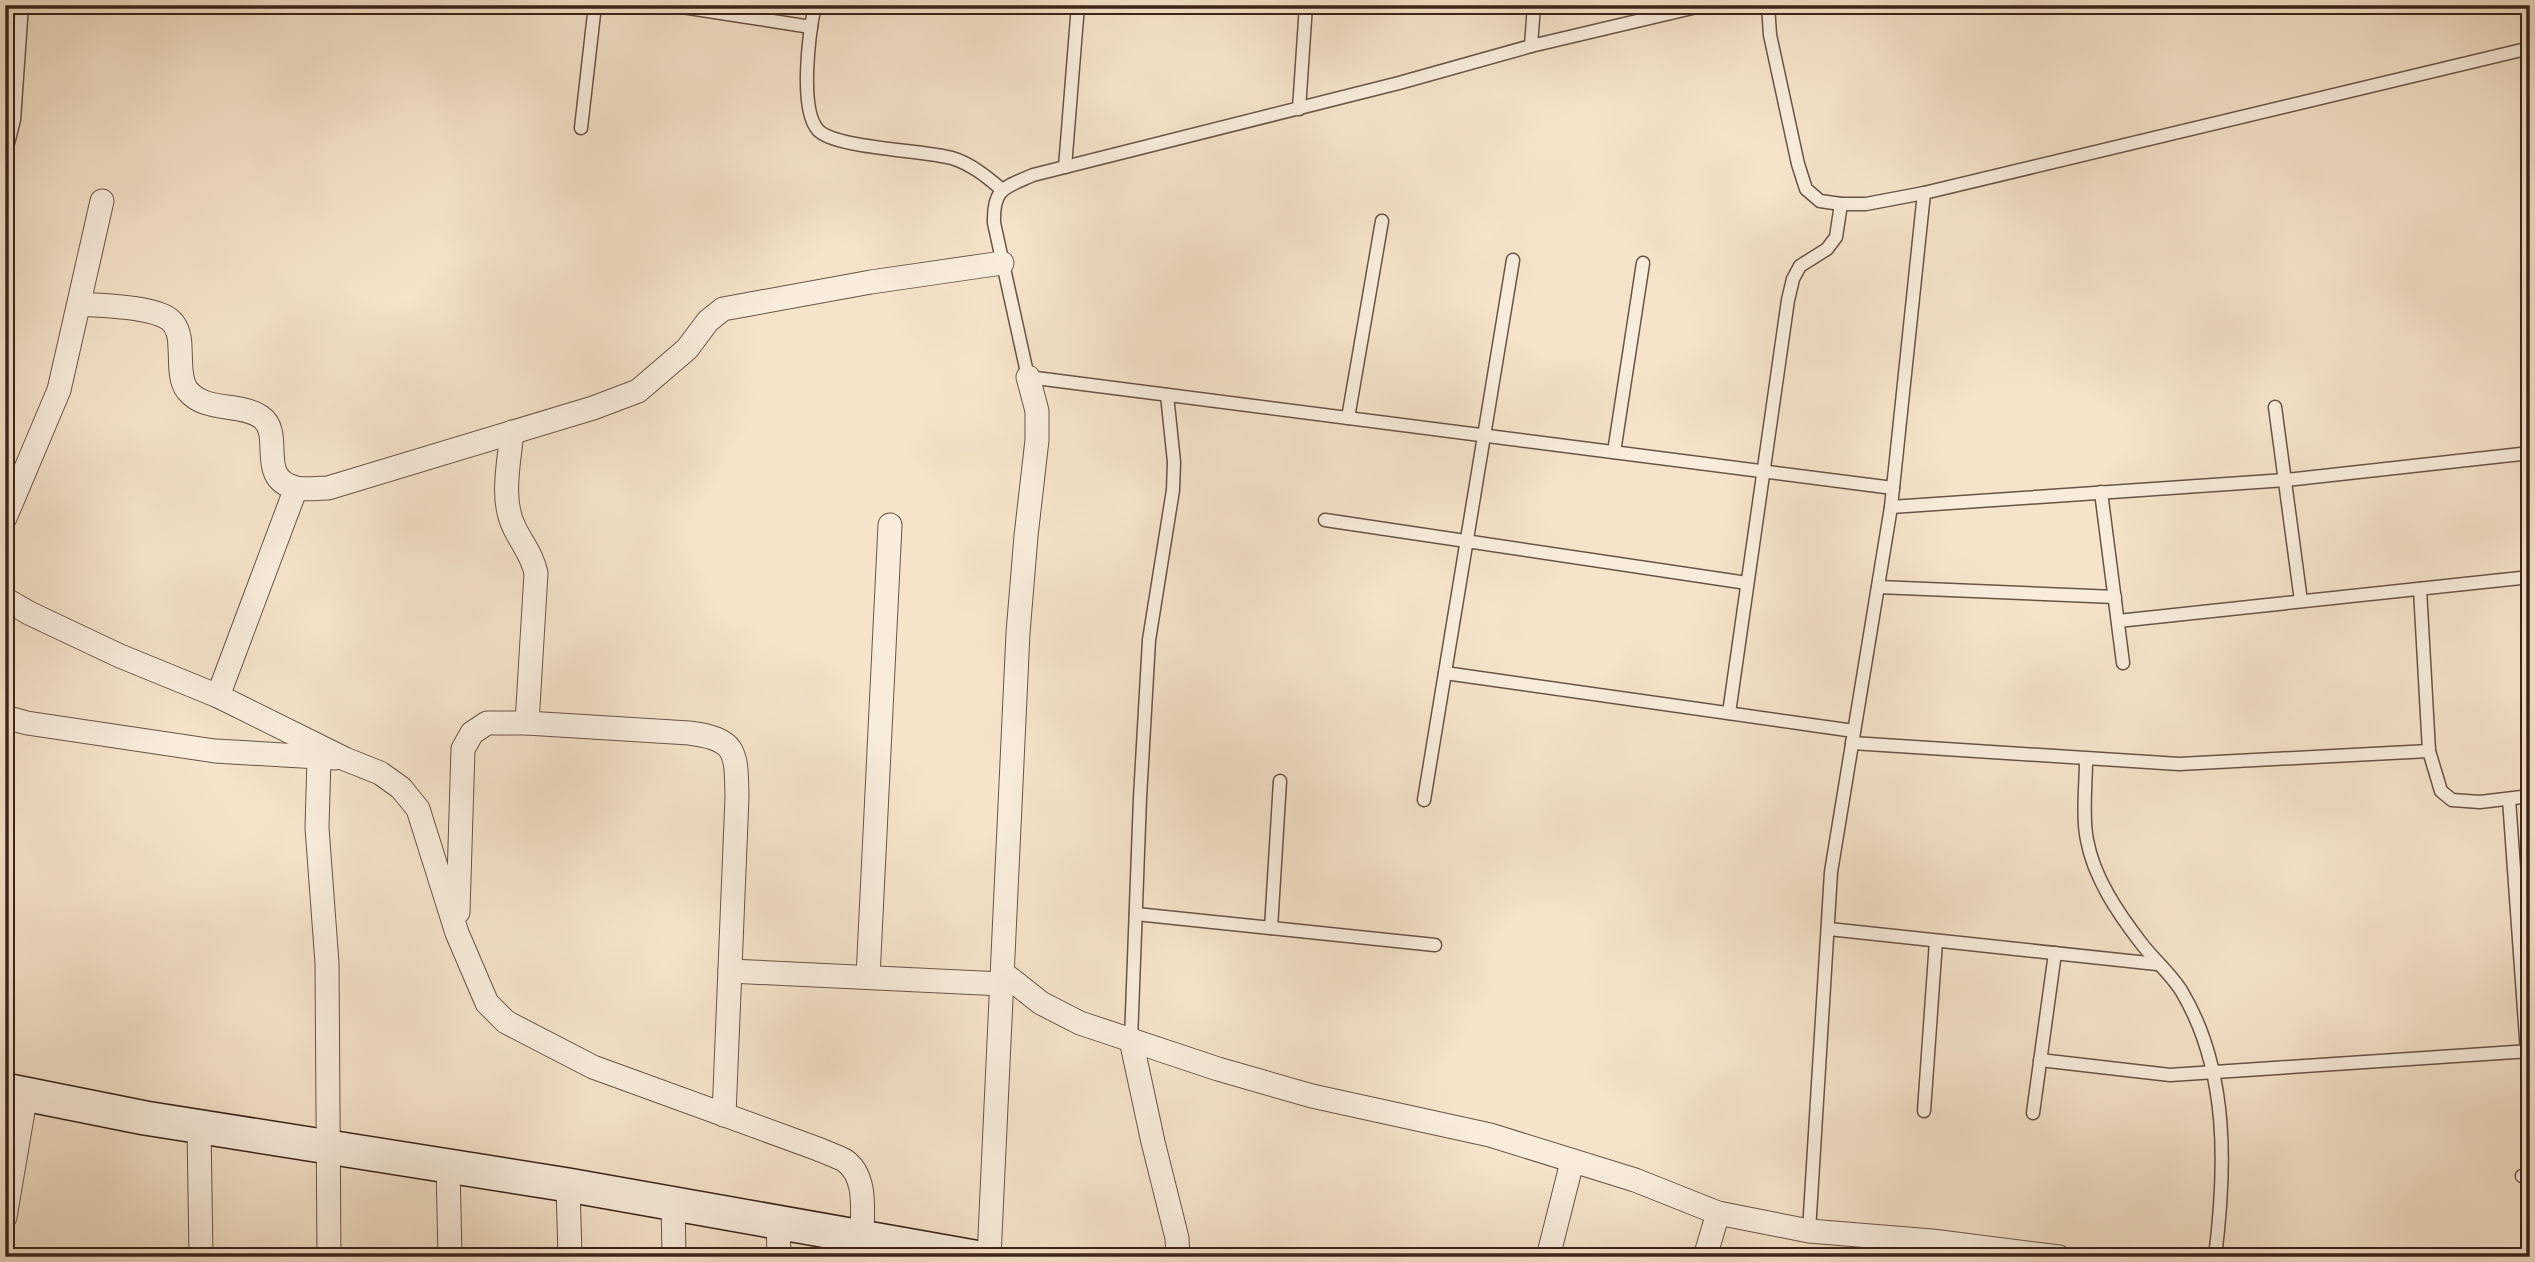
<svg xmlns="http://www.w3.org/2000/svg" width="2535" height="1262" font-family="'IM FELL Double Pica',serif">
	<style>
		.lines { fill: none; stroke-linecap: round; stroke-linejoin: round }
		.lane-casing { stroke: #695446; stroke-width: 15 }
		.street-casing { stroke: #695446; stroke-width: 25 }
		.secondary-casing { stroke: #3a241a; stroke-width: 36 }
		.lane { stroke: #f8eddd; stroke-width: 12 }
		.street { stroke: #f8eddd; stroke-width: 23 }
		.secondary { stroke: #f8eddd; stroke-width: 33 }
	</style>
	<rect width="100%" height="100%" fill="#f5e4ca"/>
	<filter id="stains"><feTurbulence type="fractalNoise" baseFrequency=".00286" numOctaves="4"/><feColorMatrix values="0 0 0 0 .2 0 0 0 0 .09 0 0 0 0 .02 0 0 0 .5 -.17"/></filter>
	<radialGradient id="worn" r=".72"><stop offset=".6" stop-color="#630" stop-opacity="0"/><stop offset="1" stop-color="#630" stop-opacity=".3"/></radialGradient>
	<g class="lines">
		<defs>
			<g id="lane">
				<polyline points="669,5 811,27"/>
				<path d="M815,5c-6,28 -16,104 3,125 16,18 104,20 134,28 19,6 34,18 49,31"/>
				<path d="M1705,5l-174,41 -132,37 -366,92c-29,13 -40,13 -39,48l34,154 865,111"/>
				<polyline points="1768,5 1770,35 1798,164 1806,189 1820,201 1841,204 1866,204 1924,193 2530,48"/>
				<polyline points="1531,46 1534,5"/>
				<polyline points="1299,109 1306,5"/>
				<polyline points="581,128 595,5"/>
				<polyline points="5,155 14,120 22,5"/>
				<polyline points="1065,167 1078,5"/>
				<polyline points="2275,407 2301,601"/>
				<polyline points="1348,418 1382,221"/>
				<polyline points="1614,452 1643,263"/>
				<polyline points="2101,492 2123,663"/>
				<polyline points="1891,507 2286,480 2530,453"/>
				<polyline points="1325,520 1747,583"/>
				<polyline points="1878,587 2115,597"/>
				<polyline points="2420,589 2429,751 2441,791 2452,800 2480,802 2530,796"/>
				<polyline points="2118,621 2530,577"/>
				<polyline points="1445,673 1854,731"/>
				<polyline points="1729,713 1788,300 1793,279 1800,266 1827,249 1836,237 1841,204"/>
				<polyline points="1852,743 2179,764 2429,751"/>
				<path d="M2086,760c0,24 -4,56 1,80 7,38 31,73 54,103 12,16 31,32 41,49 47,79 44,177 33,265"/>
				<polyline points="2509,799 2527,1052"/>
				<polyline points="1424,800 1513,260"/>
				<polyline points="1136,914 1435,945"/>
				<polyline points="1271,928 1280,781"/>
				<polyline points="1829,929 2157,964"/>
				<polyline points="1131,1040 1140,798 1149,640 1173,490 1174,462 1167,395"/>
				<polyline points="2040,1060 2170,1075 2530,1051"/>
				<polyline points="1924,1111 1936,941"/>
				<polyline points="2033,1113 2055,953"/>
				<polyline points="2522,1176 2530,1177"/>
				<polyline points="1809,1231 1831,872 1891,507 1924,193"/>
			</g>
			<g id="street">
				<path d="M80,304c23,2 70,2 89,15 9,7 11,19 11,29 1,13 -1,31 7,42 18,23 53,12 74,27 24,17 -6,61 35,71 10,2 22,0 32,0l265,-80 45,-17 49,-42 21,-28 15,-12 148,-27 131,-19"/>
				<path d="M512,432c-3,31 -12,69 3,97 8,16 17,26 21,44l-9,150"/>
				<polyline points="5,518 59,390 102,201"/>
				<path d="M5,599l24,14 91,43 98,40 127,63 35,14 21,15 17,21 39,124 30,70 19,19 87,45 225,82c9,4 18,7 26,11 24,16 18,52 18,77"/>
				<polyline points="218,696 296,488"/>
				<polyline points="5,717 27,723 215,751 335,758"/>
				<polyline points="319,758 317,828 327,963 329,1257"/>
				<path d="M458,912l5,-163 9,-16 15,-10h40l162,10c49,6 47,20 48,64l-13,318"/>
				<polyline points="730,971 1002,984"/>
				<polyline points="1003,973 1041,1003 1080,1023 1218,1069 1312,1096 1490,1135 1635,1180 1718,1213 1809,1231 1932,1241 2059,1257"/>
				<polyline points="868,977 890,525"/>
				<polyline points="1131,1040 1153,1142 1177,1238 1178,1257"/>
				<polyline points="199,1127 201,1257"/>
				<polyline points="448,1166 450,1257"/>
				<polyline points="568,1185 570,1257"/>
				<polyline points="673,1203 674,1257"/>
				<polyline points="5,1217 26,1094"/>
				<polyline points="778,1222 779,1257"/>
				<polyline points="989,1257 1018,633 1026,536 1037,440 1037,411 1028,377"/>
				<polyline points="1548,1257 1572,1162"/>
				<polyline points="1705,1257 1718,1213"/>
			</g>
			<polyline id="secondary" points="5,1090 145,1118 568,1185 974,1257"/>
		</defs>
		<!-- lane casing -->
		<use href="#lane" class="lane-casing"/>
		<!-- street casing -->
		<use href="#street" class="street-casing"/>
		<!-- secondary casing -->
		<use href="#secondary" class="secondary-casing"/>
		<!-- lane -->
		<use href="#lane" class="lane"/>
		<!-- street -->
		<use href="#street" class="street"/>
		<!-- secondary -->
		<use href="#secondary" class="secondary"/>
	</g>
	<!-- margin -->
	<rect width="2535" height="1262" fill="none" stroke="#f5e4ca" stroke-width="28"/>
	<rect x="7" y="7" width="2521" height="1248" fill="none" stroke="#3a241a" stroke-width="3.5"/>
	<rect x="14" y="14" width="2507" height="1234" fill="none" stroke="#3a241a" stroke-width="2"/>
	<rect width="100%" height="100%" filter="url(#stains)"/>
	<rect width="100%" height="100%" fill="url(#worn)"/>
</svg>
